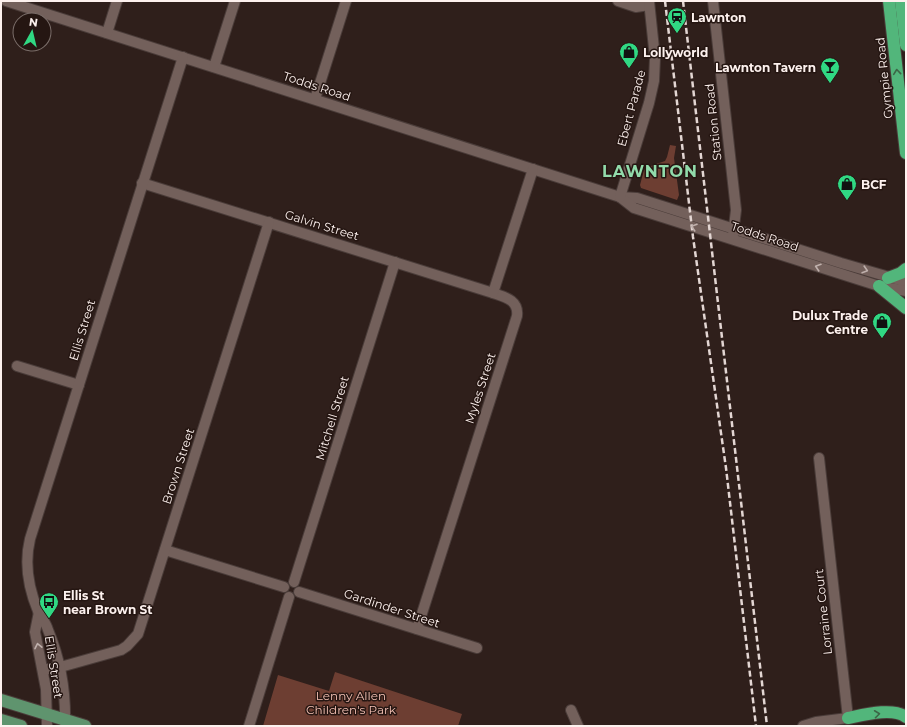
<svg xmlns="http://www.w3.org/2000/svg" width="907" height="727" font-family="Montserrat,sans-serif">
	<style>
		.park { fill: #6d3e32 }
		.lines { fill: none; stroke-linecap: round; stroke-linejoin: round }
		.minor-casing { stroke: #4a3c39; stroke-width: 12 }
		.major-casing { stroke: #4a3c39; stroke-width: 14 }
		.highway-casing { stroke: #4a3c39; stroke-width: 14 }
		.minor { stroke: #73605b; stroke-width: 10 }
		.major { stroke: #5f946e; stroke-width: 12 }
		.highway { stroke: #52b67b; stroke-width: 12 }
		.rail { stroke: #e3d6d3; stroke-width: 2.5; stroke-dasharray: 6 3; stroke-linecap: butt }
		.oneway { stroke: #3c6646 }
		.oneway2 { stroke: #bfb0ac }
		.labels { text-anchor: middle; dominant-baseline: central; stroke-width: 3; stroke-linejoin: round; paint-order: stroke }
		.poi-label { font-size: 12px; font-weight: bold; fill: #fdf1ee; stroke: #251612; text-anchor: start }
		.street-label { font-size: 12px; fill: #fdf1ee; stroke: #251612 }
		.park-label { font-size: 12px; fill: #f4c1b4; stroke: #251612 }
		.district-label { font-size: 16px; font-weight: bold; letter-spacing: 1px; fill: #92dbab; stroke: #251612 }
	</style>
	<rect width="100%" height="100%" fill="#2f1f1b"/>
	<!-- park -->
	<g class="park">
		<polygon points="670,145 676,146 674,158 679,195 677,200 641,188 640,185 644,170 653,165 665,161 667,157"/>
		<polygon points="335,672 462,714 458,726 263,726 278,675 329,691"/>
	</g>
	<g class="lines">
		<defs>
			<g id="minor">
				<polyline points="6,1 620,197 637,198 841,263 906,282"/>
				<polyline points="618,1 636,7 649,5"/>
				<polyline points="713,1 736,210 733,235"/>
				<polyline points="107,33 117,1"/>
				<polyline points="214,67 235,1"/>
				<polyline points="315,99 346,1"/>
				<path d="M142,183l351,110c12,4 26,7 24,23l-100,313"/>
				<polyline points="620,197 634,208 879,286 906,291"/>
				<polyline points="620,197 649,103 654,81 655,58 649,1"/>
				<polyline points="493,293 533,169"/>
				<polyline points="17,366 79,385"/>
				<polyline points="165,550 284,587"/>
				<polyline points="294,582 395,262"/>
				<polyline points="299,592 477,648"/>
				<polyline points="39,612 35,632 46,689 47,726"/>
				<polyline points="43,670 64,666 121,650 127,646 138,634 269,222"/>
				<polyline points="571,710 578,726"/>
				<path d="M65,726c1,-33 -4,-65 -17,-96 -2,-7 -7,-13 -10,-19 -10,-24 -14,-47 -8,-72l153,-482"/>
				<polyline points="249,726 289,597"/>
				<polyline points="803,726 816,722 848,718 819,458"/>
			</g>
			<g id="major">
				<polyline points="1,700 85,726"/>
				<polyline points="1,720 21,726"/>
			</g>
			<g id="highway">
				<polyline points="889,1 906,153"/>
				<polyline points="901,1 906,45"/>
				<polyline points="888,278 901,273 906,269"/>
				<polyline points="879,286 906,308"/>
				<path d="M848,718c15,-3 45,-11 58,-1"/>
			</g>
		</defs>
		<!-- minor casing -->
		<use href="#minor" class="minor-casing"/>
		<!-- major casing -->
		<use href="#major" class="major-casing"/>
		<!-- highway casing -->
		<use href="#highway" class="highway-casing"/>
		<!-- minor -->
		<use href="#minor" class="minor"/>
		<!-- major -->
		<use href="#major" class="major"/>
		<!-- highway -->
		<use href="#highway" class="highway"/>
		<!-- rail -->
		<g class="rail">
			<polyline points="665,1 693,237 726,468 756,726"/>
			<polyline points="683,1 767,726"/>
		</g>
	</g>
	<!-- one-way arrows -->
	<defs><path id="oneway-chevron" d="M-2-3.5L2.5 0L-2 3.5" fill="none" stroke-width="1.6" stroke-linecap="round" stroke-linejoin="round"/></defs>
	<g class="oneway">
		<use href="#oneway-chevron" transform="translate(897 72) rotate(-96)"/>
		<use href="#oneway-chevron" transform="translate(877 714) rotate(-7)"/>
	</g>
	<g class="oneway2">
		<use href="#oneway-chevron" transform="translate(694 227) rotate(-162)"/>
		<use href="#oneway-chevron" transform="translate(818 267) rotate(-162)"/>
		<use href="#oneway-chevron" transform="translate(865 270) rotate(17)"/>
		<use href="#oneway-chevron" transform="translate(38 646) rotate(-102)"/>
	</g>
	<!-- icons -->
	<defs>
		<symbol id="station-pin" viewBox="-11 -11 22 30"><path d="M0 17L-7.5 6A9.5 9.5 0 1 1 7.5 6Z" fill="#30d883" stroke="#251612"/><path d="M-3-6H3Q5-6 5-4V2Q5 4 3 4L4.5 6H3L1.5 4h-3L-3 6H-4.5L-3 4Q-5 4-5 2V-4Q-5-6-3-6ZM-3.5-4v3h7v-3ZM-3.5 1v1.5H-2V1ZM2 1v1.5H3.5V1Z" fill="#111"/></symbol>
		<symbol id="shop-pin" viewBox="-11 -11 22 30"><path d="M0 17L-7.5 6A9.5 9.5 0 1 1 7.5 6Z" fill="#30d883" stroke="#251612"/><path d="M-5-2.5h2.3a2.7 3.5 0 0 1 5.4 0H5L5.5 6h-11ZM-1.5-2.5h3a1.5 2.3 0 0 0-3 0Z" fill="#111"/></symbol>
		<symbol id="bar-pin" viewBox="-11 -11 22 30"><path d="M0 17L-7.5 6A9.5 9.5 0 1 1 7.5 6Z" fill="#30d883" stroke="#251612"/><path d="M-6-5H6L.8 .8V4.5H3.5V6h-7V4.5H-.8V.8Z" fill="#111"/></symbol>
		<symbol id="bus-pin" viewBox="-11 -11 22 30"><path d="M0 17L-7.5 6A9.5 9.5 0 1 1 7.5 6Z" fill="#30d883" stroke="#251612"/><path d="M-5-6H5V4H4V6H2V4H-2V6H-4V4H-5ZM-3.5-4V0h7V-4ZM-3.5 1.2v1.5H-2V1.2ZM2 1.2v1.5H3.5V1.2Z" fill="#111"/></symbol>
	</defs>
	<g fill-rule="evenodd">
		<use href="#station-pin" x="666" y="6" width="22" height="30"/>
		<use href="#shop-pin" x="618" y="41" width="22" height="30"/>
		<use href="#bar-pin" x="819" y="56" width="22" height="30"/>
		<use href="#shop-pin" x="836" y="173" width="22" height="30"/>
		<use href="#shop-pin" x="871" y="311" width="22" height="30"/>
		<use href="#bus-pin" x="38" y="591" width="22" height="30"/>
	</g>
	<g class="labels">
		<!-- poi labels -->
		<g class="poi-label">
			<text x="691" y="17">Lawnton</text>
			<text x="643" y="52">Lollyworld</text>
			<text x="816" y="67" text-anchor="end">Lawnton Tavern</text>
			<text x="861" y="184">BCF</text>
			<text x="868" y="315" text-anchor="end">Dulux Trade<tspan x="868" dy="14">Centre</tspan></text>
			<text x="63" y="595">Ellis St<tspan x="63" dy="14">near Brown St</tspan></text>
		</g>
		<!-- street labels -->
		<g class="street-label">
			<text transform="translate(884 78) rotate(-96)">Gympie Road</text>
			<text transform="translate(317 86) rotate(18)">Todds Road</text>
			<text transform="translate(631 108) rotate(-75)">Ebert Parade</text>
			<text transform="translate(713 122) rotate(-96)">Station Road</text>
			<text transform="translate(322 225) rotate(17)">Galvin Street</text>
			<text transform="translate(765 236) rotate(18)">Todds Road</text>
			<text transform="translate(82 330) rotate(-73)">Ellis Street</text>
			<text transform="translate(480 388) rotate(-72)">Myles Street</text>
			<text transform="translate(332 418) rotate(-73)">Mitchell Street</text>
			<text transform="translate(178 466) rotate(-72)">Brown Street</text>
			<text transform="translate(392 608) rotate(18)">Gardinder Street</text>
			<text transform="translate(823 612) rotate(-96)">Lorraine Court</text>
			<text transform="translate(54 667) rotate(81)">Ellis Street</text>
		</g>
		<!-- park labels -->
		<g class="park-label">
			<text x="351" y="695">Lenny Allen<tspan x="351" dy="14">Children's Park</tspan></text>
		</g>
		<!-- district labels -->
		<g class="district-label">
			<text x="650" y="171">LAWNTON</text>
		</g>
	</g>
	<!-- border -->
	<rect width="907" height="727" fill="none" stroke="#fdf1ee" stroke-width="4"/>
	<!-- north arrow -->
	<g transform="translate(32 32) rotate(8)"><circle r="19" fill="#251612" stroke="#7b6e6a"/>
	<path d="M0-3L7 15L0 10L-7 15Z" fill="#30d883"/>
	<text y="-6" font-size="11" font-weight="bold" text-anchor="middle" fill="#fdf1ee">N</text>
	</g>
</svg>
